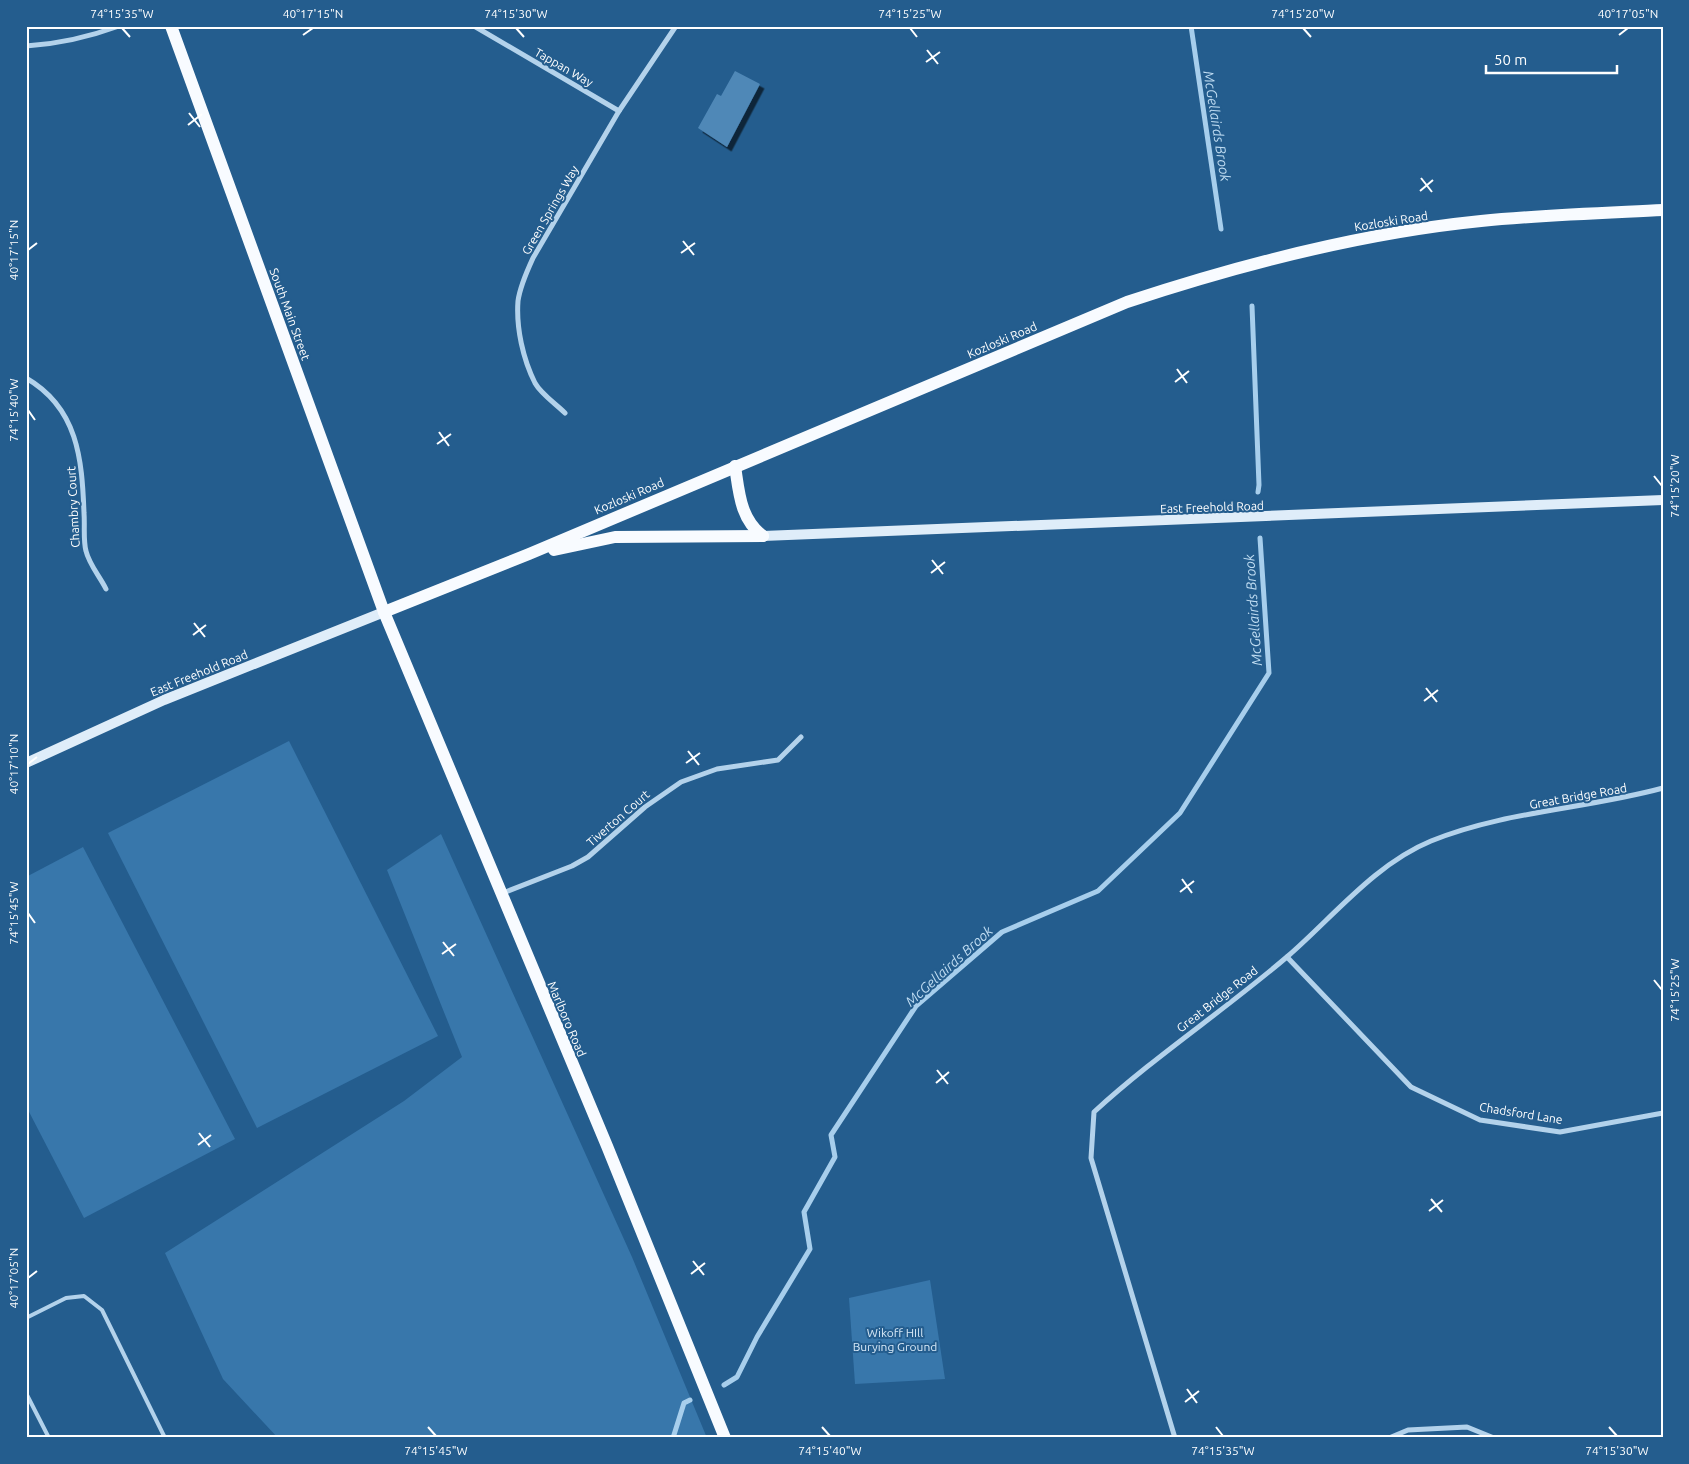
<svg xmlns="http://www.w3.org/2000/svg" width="1689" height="1464" font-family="Ubuntu,sans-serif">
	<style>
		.green { fill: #3877ab }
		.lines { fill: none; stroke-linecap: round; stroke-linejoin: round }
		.stream { stroke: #a7ceec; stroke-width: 5 }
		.building { fill: #5088b7; filter: url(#shadow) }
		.lane { stroke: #b3d2eb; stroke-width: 4 }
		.street { stroke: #b3d2eb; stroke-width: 5 }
		.secondary { stroke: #dfedf9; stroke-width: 10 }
		.primary { stroke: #f8fbff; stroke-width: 12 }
		.ticks { fill: none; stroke: #fff; stroke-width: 2 }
		.labels { text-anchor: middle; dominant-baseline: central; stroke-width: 4; stroke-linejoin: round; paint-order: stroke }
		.street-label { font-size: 12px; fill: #fff; stroke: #245d8e }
		.park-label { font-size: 12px; fill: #d8eaf8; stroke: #245d8e }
		.water-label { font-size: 14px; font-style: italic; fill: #bfdcf2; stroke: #245d8e }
		.neatline { fill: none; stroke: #fff; stroke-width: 2 }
		.ticks-label { font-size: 12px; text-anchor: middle; fill: #fff }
	</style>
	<defs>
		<filter id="shadow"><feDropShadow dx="4.5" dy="4.5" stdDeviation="0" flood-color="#0009"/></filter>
	</defs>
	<rect width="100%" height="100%" fill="#245d8e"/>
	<!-- green -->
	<g class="green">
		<polygon points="289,741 438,1036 257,1128 108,833"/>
		<polygon points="441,834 632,1257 707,1438 278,1438 223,1379 165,1253 404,1101 462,1057 387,870"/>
		<polygon points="83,847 235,1139 84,1218 26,1106 26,877"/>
		<polygon points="930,1280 945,1379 855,1384 849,1298"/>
	</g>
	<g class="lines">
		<!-- stream -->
		<g class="stream">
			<polyline points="1191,26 1221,229"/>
			<polyline points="1252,306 1259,485 1258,492"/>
			<polyline points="724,1385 737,1377 757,1337 810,1249 804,1212 835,1157 831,1135 916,1006 1002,932 1098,891 1180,813 1269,673 1260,538"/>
			<polyline points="673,1438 684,1403 690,1400"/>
		</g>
	</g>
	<!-- building -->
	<polygon class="building" points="735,71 760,84 727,147 698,128 717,94 721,96"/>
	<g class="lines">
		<!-- lane -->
		<g class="lane">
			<polyline points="26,1318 66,1298 84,1296 102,1310 165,1438"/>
			<polyline points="26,1393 49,1438"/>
		</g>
		<!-- street -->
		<g class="street">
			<polyline points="474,26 619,111"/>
			<path d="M26,46c33,-2 63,-9 93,-20"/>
			<path d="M26,378c52,30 56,81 58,135 1,12 -1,27 2,38 3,13 14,26 20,38"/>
			<path d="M565,413c-9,-9 -24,-19 -30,-30 -12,-24 -19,-55 -17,-82 2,-15 9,-30 15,-43l86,-147 57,-85"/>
			<polyline points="503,893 572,866 588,857 645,807 681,782 717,769 778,760 801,737"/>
			<polyline points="1287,957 1411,1087 1480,1120 1560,1132 1663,1113"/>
			<path d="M1175,1438l-84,-280 3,-46c61,-56 131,-102 194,-156 45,-39 87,-92 143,-115 74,-30 155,-32 232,-53"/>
			<polyline points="1389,1438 1408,1430 1467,1427 1494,1438"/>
		</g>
		<!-- secondary -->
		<g class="secondary">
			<polyline points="763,536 1663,500"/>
			<polyline points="26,763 164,700 384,612"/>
		</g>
		<!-- primary -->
		<g class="primary">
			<polyline points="171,26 384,612 607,1146 725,1438"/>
			<path d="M735,466c4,26 5,53 28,70"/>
			<polyline points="554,550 615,537 763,536"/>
			<path d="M384,612l145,-58 598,-252c115,-38 234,-69 354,-81 60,-6 121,-8 182,-11"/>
		</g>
	</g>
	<!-- ticks -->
	<path class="ticks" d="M122,28l8,9M516,28l8,9M910,28l7,9M1303,28l8,9M303,35l10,-7M1619,35l9,-7M927,50l11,14M926,62l14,-10M189,113l11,14M188,125l14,-11M1421,178l11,14M1420,191l13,-11M683,241l11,14M28,250l9,-7M681,253l14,-10M1177,369l10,14M1175,382l14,-11M28,410l7,10M439,432l10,14M437,444l14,-10M1654,476l8,10M932,560l11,14M931,573l14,-11M194,623l11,14M193,635l13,-10M1426,688l11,14M1424,701l14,-11M688,751l11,14M686,763l14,-10M28,764l9,-7M1182,879l10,14M1180,892l14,-11M28,913l7,10M443,942l11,14M442,954l14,-10M1654,980l8,10M937,1070l11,14M936,1083l13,-11M199,1133l11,14M198,1145l13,-10M1431,1199l11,13M1429,1211l14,-11M693,1261l11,14M691,1274l14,-11M28,1278l9,-7M1187,1389l10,14M1185,1402l14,-11M428,1427l8,9M822,1427l8,9M1216,1427l7,9M1609,1427l8,9"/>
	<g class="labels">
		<!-- street labels -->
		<g class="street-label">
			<text transform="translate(564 67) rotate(30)">Tappan Way</text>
			<text transform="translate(550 210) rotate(-60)">Green Springs Way</text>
			<text transform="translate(1391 221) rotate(-9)">Kozloski Road</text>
			<text transform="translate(290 314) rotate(70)">South Main Street</text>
			<text transform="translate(1002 340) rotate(-23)">Kozloski Road</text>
			<text transform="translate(629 496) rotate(-23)">Kozloski Road</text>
			<text transform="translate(73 507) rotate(-93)">Chambry Court</text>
			<text transform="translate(1212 507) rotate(-2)">East Freehold Road</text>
			<text transform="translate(199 673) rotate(-22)">East Freehold Road</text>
			<text transform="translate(1578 796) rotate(-10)">Great Bridge Road</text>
			<text transform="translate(618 818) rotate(-41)">Tiverton Court</text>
			<text transform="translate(1217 999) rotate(-38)">Great Bridge Road</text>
			<text transform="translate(567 1019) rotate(67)">Marlboro Road</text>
			<text transform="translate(1521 1113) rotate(9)">Chadsford Lane</text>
		</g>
		<!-- park labels -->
		<g class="park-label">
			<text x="895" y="1332">Wikoff HIll<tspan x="895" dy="14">Burying Ground</tspan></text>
		</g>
		<!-- water labels -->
		<g class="water-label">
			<text transform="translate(1217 126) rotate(81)">McGellairds Brook</text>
			<text transform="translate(1253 610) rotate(-94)">McGellairds Brook</text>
			<text transform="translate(949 966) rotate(-42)">McGellairds Brook</text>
		</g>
	</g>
	<!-- border -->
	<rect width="1689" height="1464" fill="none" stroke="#245d8e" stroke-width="55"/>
	<!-- scale -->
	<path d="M1486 65v8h131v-8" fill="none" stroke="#ffffff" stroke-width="2.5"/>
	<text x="1494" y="65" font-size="15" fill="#ffffff" stroke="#245d8e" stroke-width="4" paint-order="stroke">50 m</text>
	<rect x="28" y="28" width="1634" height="1408" class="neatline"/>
	<g class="ticks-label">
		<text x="122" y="18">74°15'35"W</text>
		<text x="313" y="18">40°17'15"N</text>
		<text x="516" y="18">74°15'30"W</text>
		<text x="910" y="18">74°15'25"W</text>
		<text x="1303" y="18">74°15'20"W</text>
		<text x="1628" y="18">40°17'05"N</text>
		<text transform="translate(14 250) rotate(-90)" y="4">40°17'15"N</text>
		<text transform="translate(14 410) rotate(-90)" y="4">74°15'40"W</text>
		<text transform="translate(1675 486) rotate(-90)" y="4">74°15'20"W</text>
		<text transform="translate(14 764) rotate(-90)" y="4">40°17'10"N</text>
		<text transform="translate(14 913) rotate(-90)" y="4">74°15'45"W</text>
		<text transform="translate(1675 990) rotate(-90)" y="4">74°15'25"W</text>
		<text transform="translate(14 1278) rotate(-90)" y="4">40°17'05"N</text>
		<text x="436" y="1455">74°15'45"W</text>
		<text x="830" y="1455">74°15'40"W</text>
		<text x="1223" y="1455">74°15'35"W</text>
		<text x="1617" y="1455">74°15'30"W</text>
	</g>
</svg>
